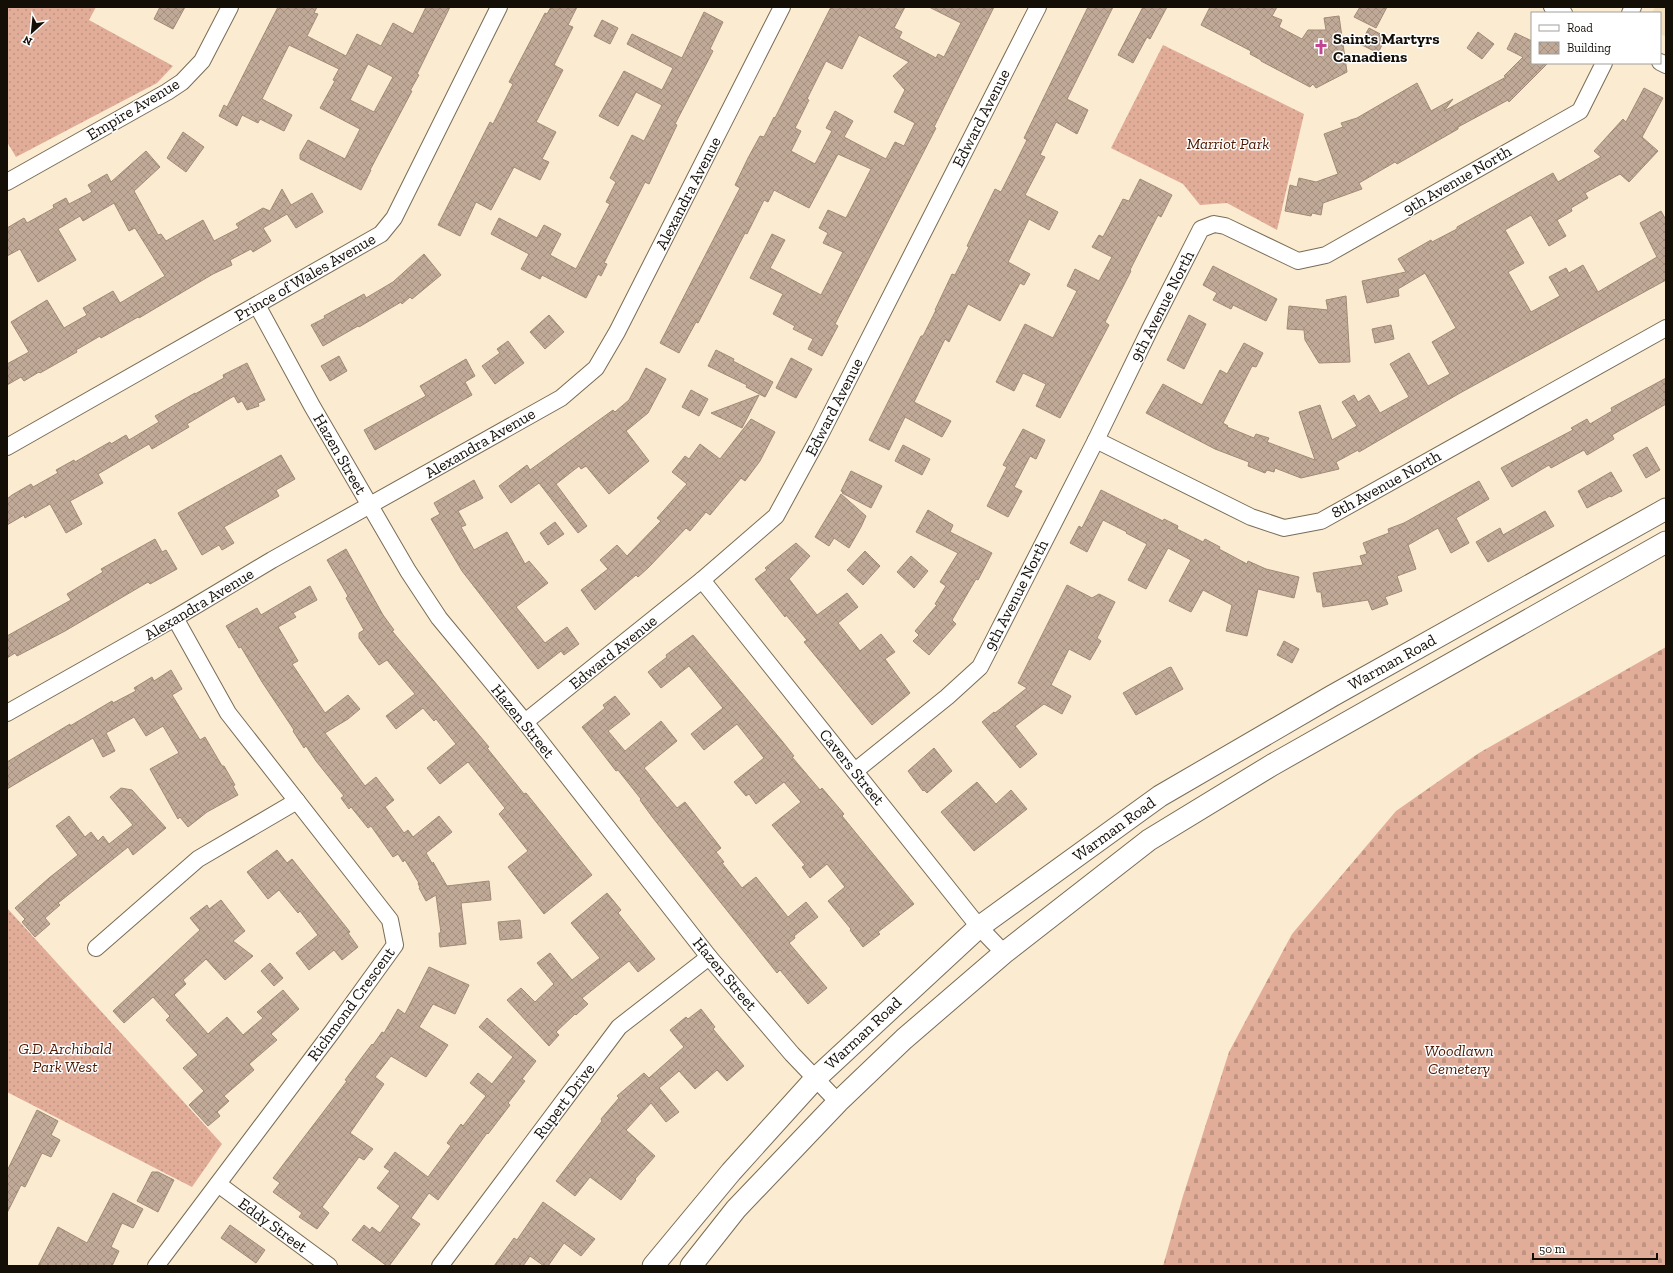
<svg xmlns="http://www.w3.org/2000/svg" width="1673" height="1273" font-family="'Zilla Slab',serif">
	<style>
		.built { fill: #f2dfbe }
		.grass { fill: url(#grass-dots) }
		.cemetery { fill: url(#cemetery-stones) }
		.building { fill: url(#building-cross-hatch); stroke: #a18b78; fill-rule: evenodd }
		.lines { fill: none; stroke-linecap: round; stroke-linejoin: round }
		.minor-casing { stroke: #796c55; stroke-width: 18 }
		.major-casing { stroke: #796c55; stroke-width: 23 }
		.minor { stroke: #fff; stroke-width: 16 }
		.major { stroke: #fff; stroke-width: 21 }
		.labels { text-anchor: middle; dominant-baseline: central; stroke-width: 3; stroke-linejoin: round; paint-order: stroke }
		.poi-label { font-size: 16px; font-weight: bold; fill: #130e06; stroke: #fff; text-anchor: start }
		.street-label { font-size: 16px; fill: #130e06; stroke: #fff }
		.park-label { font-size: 16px; font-style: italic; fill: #4c1801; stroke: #fff }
	</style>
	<defs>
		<pattern id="grass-dots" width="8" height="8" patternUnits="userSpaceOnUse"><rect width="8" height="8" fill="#e1ac98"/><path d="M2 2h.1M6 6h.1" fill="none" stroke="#c09382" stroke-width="1.8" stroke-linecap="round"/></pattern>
		<pattern id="cemetery-stones" width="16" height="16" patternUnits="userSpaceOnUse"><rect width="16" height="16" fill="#e1ac98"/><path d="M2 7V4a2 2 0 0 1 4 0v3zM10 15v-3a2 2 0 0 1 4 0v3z" fill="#c09382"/></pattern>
		<pattern id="building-cross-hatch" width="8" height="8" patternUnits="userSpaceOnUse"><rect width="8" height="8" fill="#c0a996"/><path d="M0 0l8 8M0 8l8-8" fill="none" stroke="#a49080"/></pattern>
	</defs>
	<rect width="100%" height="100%" fill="#fbebd1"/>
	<!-- built -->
	<polygon class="built" points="1655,7 1666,7 1666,37 1660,34 1660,13 1652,13"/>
	<!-- grass -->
	<g class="grass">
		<polygon points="7,7 96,7 89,20 173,66 157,83 16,157 7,142"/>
		<polygon points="1163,45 1304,114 1277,230 1227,203 1200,205 1183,184 1111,148"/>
		<polygon points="7,908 222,1144 192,1187 7,1092"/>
	</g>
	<!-- cemetery -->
	<polygon class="cemetery" points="1666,647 1666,1266 1163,1266 1183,1196 1229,1052 1292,934 1396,811 1479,753"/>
	<!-- building -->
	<g class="building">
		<polygon points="160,7 185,7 173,29 154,19"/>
		<path d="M278,7h39l-3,6 4,1 -11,22 39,20 11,-22 24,12 12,-23 20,11 13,-27h24l-33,67 2,1 -9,16h2l-42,79h1l-10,20 -61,-31v-5l8,-14 37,19 15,-30 -40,-21 15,-27 -2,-1 6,-11 -50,-24 -27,54 30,16 -8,16 -24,-12 -2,4 -16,-8 -5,11 -18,-10 5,-11 3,2zM368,64l25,13 -19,35 -24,-12z"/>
		<polygon points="551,7 577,7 568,25 573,27 554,65 563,70 536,122 556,132 542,159 549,162 540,180 514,167 491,210 476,202 460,236 438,225 490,122 493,124 513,84 509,82 545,13 547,14"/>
		<path d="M831,7h74l-11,21 8,4 -3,6 37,20 2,-4 6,3 17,-34 -32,-16h65l-60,120 2,1 -101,196 3,2 -16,30 -14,-7 5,-10 -20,-10 2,-3 -22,-12 10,-20 -33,-16 22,-44 13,6 -15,28 51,27 22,-43 -20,-9 5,-10 -9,-5 9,-18 18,8 25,-49 -33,-15 -29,54 -35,-18 -6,12 -4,-2 -17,34 -2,-1 -47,90 -2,-1 -17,31 -19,-10 80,-155 -5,-3 13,-27 12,-22 4,1 10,-20 1,1zM859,35l50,27 -16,14 12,14 -11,22 21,11 -11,23 -9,-4 -9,17 -42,-22 9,-16 -18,-10 -9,17 6,3 -17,33 -24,-13 10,-20 -6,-3 14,-28 -2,-1 19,-38 16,8z"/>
		<polygon points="1088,7 1113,7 1067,99 1088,110 1077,134 1056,122 1040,155 1045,157 1025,195 1058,212 1049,230 1029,219 1008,262 1030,274 1024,285 1020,283 1000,321 968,304 949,342 945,339 914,402 951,421 942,437 905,417 889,450 869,440 921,336 923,336 936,310 935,310 952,274 955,275 969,247 967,246 995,189 1001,192 1027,140 1024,138"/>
		<polygon points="1143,7 1167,7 1150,39 1147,37 1133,63 1118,55"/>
		<polygon points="1210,7 1277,7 1272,16 1282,20 1279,27 1302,39 1308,30 1326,30 1324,18 1339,16 1347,72 1316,88 1313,84 1310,87 1261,61 1261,60 1250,54 1251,51 1201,25"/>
		<polygon points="1360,7 1387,7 1376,28 1354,17"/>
		<polygon points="704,12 723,22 710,49 713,51 675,124 677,125 649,184 645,182 604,263 607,264 601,276 598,274 586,298 542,275 540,279 521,269 529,254 491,234 499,218 537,238 544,225 561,234 550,255 576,269 610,204 606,202 616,182 610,178 632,135 644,141 662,105 636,92 618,126 599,116 624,71 662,90 673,68 627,44 632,34 682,58"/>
		<polygon points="602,20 618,28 610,44 594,36"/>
		<polygon points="1369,28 1386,37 1378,53 1360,44"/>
		<polygon points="1478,32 1494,44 1482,59 1467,48"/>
		<polygon points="1515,33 1532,41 1532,63 1548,63 1509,102 1508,100 1458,127 1458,129 1397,164 1395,162 1359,183 1362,189 1323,203 1321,215 1312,213 1311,216 1285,211 1290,185 1297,187 1299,178 1316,182 1338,174 1324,134 1343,127 1341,123 1357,118 1417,83 1431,111 1453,99 1444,111 1506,77 1504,76 1523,57 1507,49"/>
		<polygon points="1644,88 1663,98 1642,137 1658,151 1629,182 1620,174 1585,193 1588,198 1571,208 1572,211 1557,220 1566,236 1549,246 1531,215 1505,230 1524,263 1508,272 1531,312 1560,296 1549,277 1566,268 1569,273 1583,265 1598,292 1657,257 1640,223 1661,211 1666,220 1666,280 1460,393 1359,452 1358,450 1336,462 1339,469 1301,478 1275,468 1274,472 1267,470 1265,473 1248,466 1249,462 1215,449 1146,413 1163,384 1202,405 1220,370 1227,374 1244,343 1263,353 1256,367 1252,366 1223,423 1228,426 1227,427 1254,438 1256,434 1269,438 1267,442 1315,460 1299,412 1320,405 1332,440 1357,426 1342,402 1354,395 1358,402 1369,395 1380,413 1409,397 1390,364 1409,353 1428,386 1450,374 1432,342 1456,328 1425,273 1398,289 1399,296 1367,303 1362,281 1406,272 1398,259 1431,240 1432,242 1457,229 1457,227 1553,173 1558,182 1601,157 1594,151 1623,119 1626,122"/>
		<polygon points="183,132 204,147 186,172 167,158"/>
		<polygon points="146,151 160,167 134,191 158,235 161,234 166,241 203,220 214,241 239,228 236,224 263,208 270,211 282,189 291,205 312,193 323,212 296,228 287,214 263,228 271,241 253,252 251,249 230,260 232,265 213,274 139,318 138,317 101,338 100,336 76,350 77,352 40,373 39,372 24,381 21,377 7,385 7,364 29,352 11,322 47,300 64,328 87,315 83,308 113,291 120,303 165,276 135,228 129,231 114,203 83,221 80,216 58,229 76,260 38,282 20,249 7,256 7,228 24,218 27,223 54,208 53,205 66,198 69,204 92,192 88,185 107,174 111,182"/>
		<polygon points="1140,179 1172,195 1161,217 1158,215 1130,270 1131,271 1105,322 1109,325 1060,418 1036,406 1046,384 1023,373 1014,391 996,382 1025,324 1053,338 1077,291 1067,286 1075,269 1099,281 1112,257 1092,247 1099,235 1103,237 1123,199 1129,201"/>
		<polygon points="424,254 441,275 412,299 410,297 402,304 401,302 359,327 358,326 323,346 311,325 325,318 324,316 364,294 366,298 393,282"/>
		<polygon points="1213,266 1277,299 1266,321 1233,305 1231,309 1213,300 1217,293 1203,285"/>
		<polygon points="1346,296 1350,362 1319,363 1305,340 1304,330 1287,329 1289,306 1328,310 1326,300"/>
		<polygon points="549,315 564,332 545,349 530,332"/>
		<polygon points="1189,315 1206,324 1184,369 1167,360"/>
		<polygon points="1391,325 1394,339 1375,343 1372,329"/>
		<polygon points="508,341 524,363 495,384 482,366 500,353 497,349"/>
		<polygon points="716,350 734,359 733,361 773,382 765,397 746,387 747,385 708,366"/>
		<polygon points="339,356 347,371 330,381 321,366"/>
		<polygon points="791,358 812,369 796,398 776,388"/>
		<polygon points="466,359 475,376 465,382 472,395 375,450 364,430 426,396 420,386"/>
		<polygon points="247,363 265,400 258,403 259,406 247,410 242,401 238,403 234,396 187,424 189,427 152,449 149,444 98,474 103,483 70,501 82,524 66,533 50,504 25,518 24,515 7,525 7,499 12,495 31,484 33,487 58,473 56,470 74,460 75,462 110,442 111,444 126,435 129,440 159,422 155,416 195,393 195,394 224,378 223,375"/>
		<polygon points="646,368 666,379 648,413 626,431 649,461 609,494 586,466 581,469 579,466 556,484 587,526 578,533 539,483 511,503 499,486 527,465 530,470 613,410 615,412 629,400"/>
		<polygon points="1666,378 1666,404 1612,435 1614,439 1587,455 1584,450 1551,468 1549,465 1512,487 1501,468 1573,430 1571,428 1587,419 1590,424 1612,411 1611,408"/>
		<polygon points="691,390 708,399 699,416 682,407"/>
		<polygon points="759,395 742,428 711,413"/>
		<polygon points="751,419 775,432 760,461 745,481 741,478 710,515 706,512 690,531 686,528 649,567 638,577 636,575 595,610 581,590 608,569 600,560 617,545 627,556 661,521 657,518 687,484 672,472 685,456 689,459 700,444 720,459"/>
		<polygon points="1023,429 1045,440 1036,459 1030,456 1014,487 1022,491 1008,517 987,506 1007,467 1003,465"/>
		<polygon points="903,445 930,459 922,475 895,461"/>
		<polygon points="1647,447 1660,470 1646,478 1633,455"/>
		<polygon points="281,455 295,479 276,490 279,496 224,527 234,543 222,550 219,545 202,555 178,513"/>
		<polygon points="851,471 882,486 871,508 842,493 843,492 841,491"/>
		<polygon points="1611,472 1622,491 1611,497 1610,496 1587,508 1578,491"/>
		<polygon points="474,480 483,498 458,511 466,525 461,527 474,550 507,532 525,564 529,561 548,583 516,607 545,643 567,627 579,644 564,655 561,651 538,669 462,571 431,519 440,514 434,503"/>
		<polygon points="1479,481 1489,499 1456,518 1469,543 1451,553 1438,528 1408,545 1416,569 1397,576 1402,591 1385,597 1388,604 1372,610 1368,600 1323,607 1321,592 1317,592 1313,573 1363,565 1360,556 1367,554 1363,543 1389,533 1388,529 1404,523"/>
		<polygon points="1101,490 1163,521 1164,519 1178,526 1177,529 1203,542 1205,539 1220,547 1219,549 1247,564 1248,561 1266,569 1299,577 1294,598 1258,589 1247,636 1226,631 1232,605 1203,590 1191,612 1169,601 1191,560 1168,548 1146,589 1128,580 1147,544 1126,533 1127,532 1103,520 1087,552 1070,543 1079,526 1082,528"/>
		<polygon points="841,494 866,516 861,527 849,548 834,538 829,546 815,537"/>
		<polygon points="928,510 953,525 950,532 992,553 978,580 976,579 952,620 956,624 929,655 913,641 919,635 915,631 937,605 935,604 946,586 940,582 958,553 916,532"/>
		<polygon points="1545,511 1554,526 1488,562 1476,542 1500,528 1503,535"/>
		<polygon points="555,522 564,534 548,545 540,533"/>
		<polygon points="155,539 162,552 166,550 177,569 150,584 148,582 65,631 17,656 15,653 7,658 7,636 71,600 67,594 103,572 101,569"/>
		<polygon points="796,543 810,556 789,579 817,615 847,593 858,607 838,623 860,651 881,634 895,652 885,659 910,693 872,725 804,642 807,640 786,615 785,617 755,579 767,570 765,568"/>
		<polygon points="346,549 383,615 394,630 392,631 489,747 487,748 524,794 526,793 592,875 544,914 508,867 528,851 499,814 505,808 468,762 440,784 427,768 456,744 436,719 434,721 423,708 396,729 386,716 415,694 387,660 379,665 359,638 359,633 364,630 346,598 348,596 327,560"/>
		<polygon points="865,551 880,566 863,585 847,570"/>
		<polygon points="911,556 928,571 914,588 897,572"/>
		<polygon points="1067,585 1092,598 1099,594 1115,602 1097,638 1101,641 1090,660 1069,649 1051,685 1071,696 1062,714 1044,704 1015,726 1037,754 1020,768 982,722 994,712 995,713 1027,688 1018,683"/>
		<polygon points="310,586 317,600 293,613 296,617 278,627 298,661 292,664 325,713 348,695 360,709 348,719 325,733 365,786 376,777 394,800 385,807 404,833 408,830 413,837 439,816 452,832 426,853 433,865 433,862 447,886 489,881 491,900 461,903 466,944 440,947 439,933 441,933 436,895 426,901 419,888 420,888 418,883 419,883 405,860 403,862 398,854 393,857 371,826 368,828 351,807 349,809 341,798 344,796 316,761 306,746 304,748 293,731 294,730 262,682 241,647 239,648 226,626 257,608 261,615"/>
		<polygon points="693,635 782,741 794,756 792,757 820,790 822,788 844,814 842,816 914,904 878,932 880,934 863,947 850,930 851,929 828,901 845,887 827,864 810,878 802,867 805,865 772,825 801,802 784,782 756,804 749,794 746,796 734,782 764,758 737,724 704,750 691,734 723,708 689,666 661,688 648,672 667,657 666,655"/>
		<polygon points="1284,641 1299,649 1292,663 1277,655"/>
		<polygon points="1171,667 1183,689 1136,715 1123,693 1168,668"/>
		<polygon points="171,670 182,689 172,695 200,740 205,737 222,766 224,766 235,785 233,786 238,795 207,812 188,827 180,817 178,819 150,769 179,753 163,726 146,736 134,717 106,733 115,751 103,757 93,738 7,789 7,762 70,724 70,726 112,701 113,703 136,691 134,688 152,677 154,681"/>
		<polygon points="615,696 630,714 608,731 625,751 661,721 677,741 644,768 677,808 685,802 721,848 716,852 724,862 722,863 742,888 756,877 788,917 806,902 818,917 794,936 795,938 789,943 827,988 808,1004 780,970 777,973 653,818 640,800 641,799 618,770 616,771 582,727 605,708 603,705"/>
		<polygon points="934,748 952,771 927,793 924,790 923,791 908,771"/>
		<polygon points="977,782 996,804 1011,790 1027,809 974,851 941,812"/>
		<polygon points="121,788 132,790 166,828 133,855 128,847 58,903 60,905 45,918 50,924 35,937 22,922 25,919 15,908 49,878 78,855 56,826 69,816 85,837 91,832 98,841 103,836 109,844 133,825 110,797"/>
		<polygon points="277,850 287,863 292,859 350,932 348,933 358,947 342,960 334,950 309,970 296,953 318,935 300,911 298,913 279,890 268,899 247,872"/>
		<polygon points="607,893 621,910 618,913 655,959 638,972 629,961 582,998 588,1004 576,1015 575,1014 556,1032 559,1035 549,1046 507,1000 521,988 535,1002 554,984 537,963 550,953 572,980 600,958 571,923"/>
		<polygon points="221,900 245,931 233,941 253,956 225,980 206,959 183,980 186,984 174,995 208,1034 227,1017 243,1035 263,1018 257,1012 283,990 299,1009 271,1034 277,1040 249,1064 254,1070 224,1096 229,1101 217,1112 220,1116 208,1126 189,1105 204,1091 183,1068 198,1055 166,1020 170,1016 153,997 124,1023 113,1011 200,930 190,918 207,905 209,909"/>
		<polygon points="520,920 522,938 500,940 498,922"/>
		<polygon points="270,963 283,978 274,986 261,971"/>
		<polygon points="429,967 469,985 455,1014 433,1004 419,1027 448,1045 426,1077 391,1056 375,1077 384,1084 350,1133 373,1149 364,1160 359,1157 322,1207 329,1213 317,1229 299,1217 302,1213 273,1192 280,1183 273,1178 347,1081 345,1080 372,1044 373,1045 382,1032 384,1033 398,1009 405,1014"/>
		<polygon points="701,1009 715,1027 713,1029 744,1066 727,1081 717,1070 695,1089 679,1071 659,1088 679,1112 666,1122 651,1103 626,1130 655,1156 635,1179 636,1180 621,1200 590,1177 575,1196 556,1181 602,1121 601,1119 619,1098 617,1096 644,1073 649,1078 684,1047 670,1030 686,1017 688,1019"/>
		<polygon points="487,1018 536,1061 522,1079 525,1081 508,1103 510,1105 488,1134 487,1133 438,1200 429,1193 411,1218 420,1224 389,1266 387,1266 352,1240 364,1225 370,1230 372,1227 380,1233 400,1206 377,1188 390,1171 384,1167 395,1152 428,1177 451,1146 447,1143 461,1124 463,1126 486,1096 470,1083 478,1073 492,1084 513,1057 479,1027"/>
		<polygon points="37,1110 58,1121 51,1135 60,1140 51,1157 42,1153 25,1187 21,1185 7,1213 7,1171"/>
		<polygon points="152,1172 158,1172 174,1180 158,1212 137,1201"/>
		<polygon points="113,1193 143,1209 133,1228 122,1223 111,1247 119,1251 112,1266 38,1266 58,1227 87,1243"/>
		<polygon points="543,1202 595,1239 581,1256 564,1243 548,1266 544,1266 530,1256 523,1266 494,1266 514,1238 517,1240"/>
		<polygon points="230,1225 265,1250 256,1263 221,1238"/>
	</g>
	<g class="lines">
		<defs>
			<g id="minor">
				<polyline points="1552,7 1564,13"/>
				<polyline points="1630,13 1633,7"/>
				<polyline points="1660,62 1666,65"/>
				<polyline points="7,182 167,92 182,82 202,61 230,7"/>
				<polyline points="257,305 312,406 408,571 439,618 525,722 709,957 792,1054 838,1102"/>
				<polyline points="1096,440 1251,517 1284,528 1321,521 1666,328"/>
				<polyline points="7,447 381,234 394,218 499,7"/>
				<polyline points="702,580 979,927 1004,953"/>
				<polyline points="7,713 175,618 272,560 561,398 596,368 617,332 782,7"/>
				<polyline points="525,722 702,580 776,516 819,437 1038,7"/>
				<polyline points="855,771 947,697 980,667 1096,440 1151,327 1201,229 1214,224 1225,226 1298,261 1326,255 1580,111 1604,63"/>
				<polyline points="96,948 198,859 297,801"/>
				<polyline points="218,1184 329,1266"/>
				<polyline points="156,1266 332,1032 395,945 390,920 228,713 175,618"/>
				<polyline points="440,1266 619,1027 709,957"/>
			</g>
			<g id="major">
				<polyline points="653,1266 731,1172 815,1079 979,927 1160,796 1332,696 1666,509"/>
				<polyline points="691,1266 736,1209 838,1102 904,1039 1004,953 1149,840 1272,765 1666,542"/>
			</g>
		</defs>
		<!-- minor casing -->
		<use href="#minor" class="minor-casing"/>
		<!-- major casing -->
		<use href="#major" class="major-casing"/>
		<!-- minor -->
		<use href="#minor" class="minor"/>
		<!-- major -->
		<use href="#major" class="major"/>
	</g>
	<!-- icons -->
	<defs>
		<symbol id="church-bare" viewBox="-9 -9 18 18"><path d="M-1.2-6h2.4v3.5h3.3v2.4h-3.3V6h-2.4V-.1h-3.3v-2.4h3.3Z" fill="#c24594" stroke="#fff" stroke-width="2.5" paint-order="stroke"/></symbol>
	</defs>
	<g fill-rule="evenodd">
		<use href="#church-bare" x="1310" y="36" width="22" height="22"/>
	</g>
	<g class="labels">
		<!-- poi labels -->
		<g class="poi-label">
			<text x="1333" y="38">Saints Martyrs<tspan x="1333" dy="18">Canadiens</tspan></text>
		</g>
		<!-- street labels -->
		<g class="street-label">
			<text transform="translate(133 109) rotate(-31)">Empire Avenue</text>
			<text transform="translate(981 118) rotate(-63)">Edward Avenue</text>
			<text transform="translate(1457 180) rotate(-30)">9th Avenue North</text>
			<text transform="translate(688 193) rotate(-63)">Alexandra Avenue</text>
			<text transform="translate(305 277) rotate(-30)">Prince of Wales Avenue</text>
			<text transform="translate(1162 306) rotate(-63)">9th Avenue North</text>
			<text transform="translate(834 407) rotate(-63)">Edward Avenue</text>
			<text transform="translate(480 443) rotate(-30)">Alexandra Avenue</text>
			<text transform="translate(340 454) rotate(60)">Hazen Street</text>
			<text transform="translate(1386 484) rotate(-29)">8th Avenue North</text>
			<text transform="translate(1016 595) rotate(-63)">9th Avenue North</text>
			<text transform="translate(199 604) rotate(-31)">Alexandra Avenue</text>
			<text transform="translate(613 652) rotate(-39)">Edward Avenue</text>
			<text transform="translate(1392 662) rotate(-29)">Warman Road</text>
			<text transform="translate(523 721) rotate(51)">Hazen Street</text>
			<text transform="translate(852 767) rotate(51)">Cavers Street</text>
			<text transform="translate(1114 829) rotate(-36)">Warman Road</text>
			<text transform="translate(725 974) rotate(50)">Hazen Street</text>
			<text transform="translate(351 1004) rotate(-54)">Richmond Crescent</text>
			<text transform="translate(863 1033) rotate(-43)">Warman Road</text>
			<text transform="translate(564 1101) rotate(-53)">Rupert Drive</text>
			<text transform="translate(273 1225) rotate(36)">Eddy Street</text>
		</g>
		<!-- park labels -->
		<g class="park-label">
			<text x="1228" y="143">Marriot Park</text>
			<text x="65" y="1048">G.D. Archibald<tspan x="65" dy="18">Park West</tspan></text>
			<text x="1459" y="1050">Woodlawn<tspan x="1459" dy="18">Cemetery</tspan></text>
		</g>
	</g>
	<!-- border -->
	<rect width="1673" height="1273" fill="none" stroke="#130e06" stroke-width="16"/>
	<!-- legend -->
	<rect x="1531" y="12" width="130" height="52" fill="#ffffff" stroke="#a19f9b"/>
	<rect x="1539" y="25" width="20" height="6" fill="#ffffff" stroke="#a19f9b"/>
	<text x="1567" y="32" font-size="12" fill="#130e06">Road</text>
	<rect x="1539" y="42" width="20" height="12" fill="url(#building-cross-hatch)" stroke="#a19f9b"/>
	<text x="1567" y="52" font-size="12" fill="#130e06">Building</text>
	<!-- north arrow -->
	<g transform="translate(32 32) rotate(207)" stroke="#ffffff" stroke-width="3" paint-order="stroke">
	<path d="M0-3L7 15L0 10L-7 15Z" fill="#130e06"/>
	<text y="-6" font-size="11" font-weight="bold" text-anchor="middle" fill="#130e06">N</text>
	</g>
	<!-- scale -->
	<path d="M1533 1253v6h124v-6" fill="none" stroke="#130e06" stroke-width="2"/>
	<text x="1539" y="1253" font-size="12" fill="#130e06" stroke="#ffffff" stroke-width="3" paint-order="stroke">50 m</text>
</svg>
